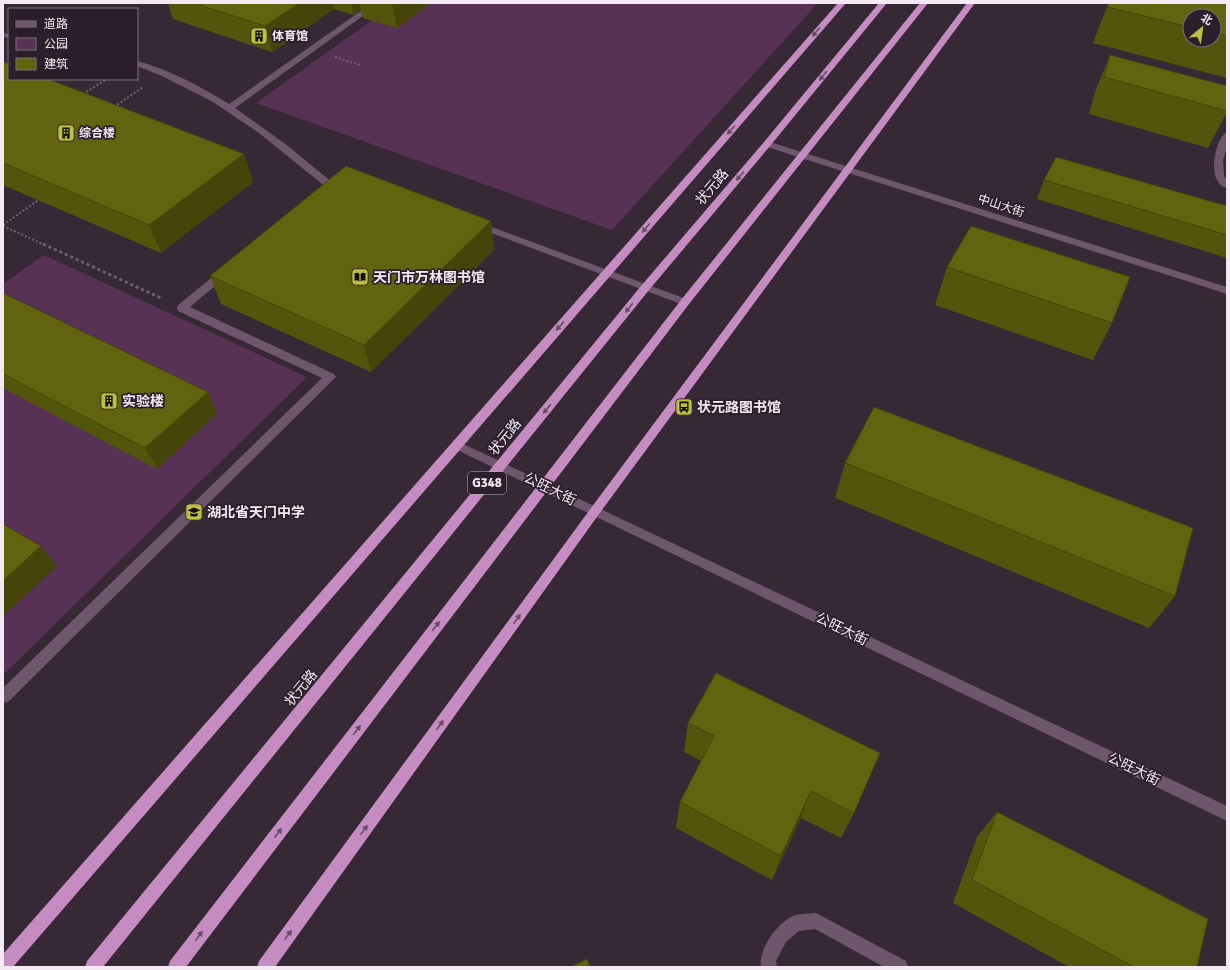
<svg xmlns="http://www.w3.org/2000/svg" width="1230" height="970" font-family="Signika,'Noto Sans SC',sans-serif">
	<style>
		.green { fill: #573255 }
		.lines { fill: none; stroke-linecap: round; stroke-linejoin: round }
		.path-far1 { stroke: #70636f; stroke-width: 2; stroke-dasharray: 2 2; stroke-linecap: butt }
		.path { stroke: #70636f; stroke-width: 2.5; stroke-dasharray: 3 3; stroke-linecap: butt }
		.lane { fill: #6e566c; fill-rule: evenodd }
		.street { fill: #6e566c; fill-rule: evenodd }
		.highway { fill: #c58cc1; fill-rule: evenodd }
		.wall { fill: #54550d; fill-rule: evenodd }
		.shaded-wall { fill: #45450a }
		.building { fill: #62630f; stroke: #45450a }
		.oneway { fill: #6a4a68 }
		.labels { text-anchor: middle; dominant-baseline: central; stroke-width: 3.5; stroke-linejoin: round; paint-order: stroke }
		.far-poi-label { font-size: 12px; font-weight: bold; fill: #f4eaf3; stroke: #2d1e2c; text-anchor: start }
		.far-street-label { font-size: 12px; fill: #f4eaf3; stroke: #2d1e2c }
		.shield { fill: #2d1e2c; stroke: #b8adb7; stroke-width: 1 }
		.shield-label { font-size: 13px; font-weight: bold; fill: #f4eaf3 }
		.street-label { font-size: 14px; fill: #f4eaf3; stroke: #2d1e2c }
		.poi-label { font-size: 14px; font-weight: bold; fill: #f4eaf3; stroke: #2d1e2c; text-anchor: start }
	</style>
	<rect width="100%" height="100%" fill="#372836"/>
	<!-- green -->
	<g class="green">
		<polygon points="396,3 818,3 612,230 256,103"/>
		<polygon points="44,255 307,377 3,675 3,616 57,566 3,534 3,284"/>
	</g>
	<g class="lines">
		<!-- path-far1 -->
		<g class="path-far1">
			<polyline points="335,57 360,65"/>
			<polyline points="83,94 107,79"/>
			<polyline points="114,107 143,87"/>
			<polyline points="3,225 40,199"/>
			<polyline points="3,226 45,245"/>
		</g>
		<!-- path -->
		<polyline class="path" points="43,244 163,299"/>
		<!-- lane -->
		<g class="lane">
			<path d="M372,3h9l-146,105 53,38 45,37 10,2 2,2 -2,2 -16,-1 -68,-55 -46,-31 -51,-26 -25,-10v-5c32,8 64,26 92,43z"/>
			<polygon points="3,33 9,34 9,38 3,37"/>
			<path d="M1227,132v15l-4,13 1,16 3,4v8c-23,-6 -10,-53 0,-56z"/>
			<polygon points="478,222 689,300 690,302 689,304 681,304 475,227 473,225"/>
			<polygon points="225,269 229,270 230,272 229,274 190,307 334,374 336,377 8,702 3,703 3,688 322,378 178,311 177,308 178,305 221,270"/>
			<path d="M816,913l90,48 2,6h-24l-69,-38 -16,2 -13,11 -10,19 1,6h-16c-3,-17 15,-42 30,-50 7,-4 17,-3 25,-4z"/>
		</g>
		<!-- street -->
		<g class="street">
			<polygon points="767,141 1227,287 1227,294 764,146 763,144"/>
			<polygon points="457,441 1227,806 1227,821 453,448 451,445 453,442"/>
		</g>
		<!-- highway -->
		<g class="highway">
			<polygon points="838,3 846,3 13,967 3,967 3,954"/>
			<polygon points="879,3 887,3 770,146 649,290 103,967 85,967 87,961 641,286 764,142"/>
			<polygon points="920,3 928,3 689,304 186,967 168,967 170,961 681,300"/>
			<polygon points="967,3 975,3 599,514 275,967 257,967 259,961 591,508"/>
		</g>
	</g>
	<!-- wall -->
	<g class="wall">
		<polygon points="168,3 431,3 397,28 363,18 361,9 353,15 334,9 272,52 173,19"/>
		<path d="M1227,3v75l-134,-35 14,-36zM1190,16h24v24h-24z"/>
		<polygon points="1110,55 1227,86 1227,112 1208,148 1089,114 1095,92"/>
		<polygon points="3,62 244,154 253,182 161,253 3,185"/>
		<polygon points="1044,180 1227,206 1227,258 1037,199"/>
		<polygon points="491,221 494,250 371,372 221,304 210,276"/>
		<polygon points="947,267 1112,323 1093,360 935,305"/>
		<polygon points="3,293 208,392 217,413 157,469 3,388"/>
		<polygon points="845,463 1175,596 1149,628 835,498"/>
		<polygon points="716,673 854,813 841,838 801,818 772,880 676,828 680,802 701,761 684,752 688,723"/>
		<polygon points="997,812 1197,967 1069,967 953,903 977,837"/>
	</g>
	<!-- shaded-wall -->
	<g class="shaded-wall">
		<polygon points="299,3 333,3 334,9 272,52 265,26"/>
		<polygon points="351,3 360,3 361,9 353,15"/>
		<polygon points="392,3 431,3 397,28"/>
		<polygon points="244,154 253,182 161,253 149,225"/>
		<polygon points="491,221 494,250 371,372 364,345"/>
		<polygon points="208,392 217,413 157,469 145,448"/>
		<polygon points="41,546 57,566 3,616 3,581"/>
		<polygon points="811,791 801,818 772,880 781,856"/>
	</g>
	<!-- building -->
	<g class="building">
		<polygon points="193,3 299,3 265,26"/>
		<polygon points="1109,3 1227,3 1227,36 1214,33 1214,16 1190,16 1190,27 1107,7"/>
		<polygon points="1110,55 1227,86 1227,111 1104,77"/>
		<polygon points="3,62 9,64 9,79 48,79 244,154 149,225 3,163"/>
		<polygon points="1056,157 1227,206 1227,235 1044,180"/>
		<polygon points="346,166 491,221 364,345 210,276"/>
		<polygon points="971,226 1130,277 1112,323 947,267"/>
		<polygon points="3,293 208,392 145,448 3,374"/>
		<polygon points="874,407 1193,528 1175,596 845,463"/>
		<polygon points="3,524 41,546 3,581"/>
		<polygon points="716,673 880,753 854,813 811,791 781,856 680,802 714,736 688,723"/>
		<polygon points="997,812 1208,919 1197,967 1134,967 972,880"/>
		<polygon points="587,959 590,967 571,967"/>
	</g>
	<!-- one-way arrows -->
	<defs><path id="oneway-solid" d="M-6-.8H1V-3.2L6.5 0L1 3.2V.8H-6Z"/></defs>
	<g class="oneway">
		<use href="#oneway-solid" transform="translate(816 32) rotate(131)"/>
		<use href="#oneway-solid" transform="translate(823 76) rotate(129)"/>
		<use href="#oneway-solid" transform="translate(731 130) rotate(131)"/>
		<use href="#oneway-solid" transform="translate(740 176) rotate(130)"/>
		<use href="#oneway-solid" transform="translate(646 228) rotate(131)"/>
		<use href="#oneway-solid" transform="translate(629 308) rotate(129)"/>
		<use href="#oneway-solid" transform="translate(560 326) rotate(131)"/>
		<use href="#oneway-solid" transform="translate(547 409) rotate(129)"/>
		<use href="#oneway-solid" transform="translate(517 619) rotate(-54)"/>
		<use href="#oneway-solid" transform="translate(436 626) rotate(-53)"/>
		<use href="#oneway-solid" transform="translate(440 725) rotate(-54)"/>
		<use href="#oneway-solid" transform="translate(357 730) rotate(-53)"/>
		<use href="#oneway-solid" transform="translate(364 830) rotate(-54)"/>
		<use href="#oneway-solid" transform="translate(278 833) rotate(-53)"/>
		<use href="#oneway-solid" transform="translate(288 935) rotate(-54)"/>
		<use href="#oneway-solid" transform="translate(199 936) rotate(-53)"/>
	</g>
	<!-- icons -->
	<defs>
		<symbol id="building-square" viewBox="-11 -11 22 22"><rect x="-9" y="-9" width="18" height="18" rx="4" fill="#bdbf43" stroke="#2d1e2c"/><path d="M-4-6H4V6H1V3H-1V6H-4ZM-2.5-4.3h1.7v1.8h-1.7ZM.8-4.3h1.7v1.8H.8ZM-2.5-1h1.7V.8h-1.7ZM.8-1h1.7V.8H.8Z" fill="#111"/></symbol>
		<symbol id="library-square" viewBox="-11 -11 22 22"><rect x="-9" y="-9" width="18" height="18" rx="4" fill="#bdbf43" stroke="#2d1e2c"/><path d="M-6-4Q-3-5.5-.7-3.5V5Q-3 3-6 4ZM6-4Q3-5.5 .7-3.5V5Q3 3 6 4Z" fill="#111"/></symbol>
		<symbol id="bus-square" viewBox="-11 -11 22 22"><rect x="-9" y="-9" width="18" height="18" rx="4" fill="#bdbf43" stroke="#2d1e2c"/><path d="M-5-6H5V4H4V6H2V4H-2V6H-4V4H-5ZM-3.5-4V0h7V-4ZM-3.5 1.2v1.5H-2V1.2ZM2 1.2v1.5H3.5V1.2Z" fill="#111"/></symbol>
		<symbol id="school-square" viewBox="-11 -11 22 22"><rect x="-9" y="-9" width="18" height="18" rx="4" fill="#bdbf43" stroke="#2d1e2c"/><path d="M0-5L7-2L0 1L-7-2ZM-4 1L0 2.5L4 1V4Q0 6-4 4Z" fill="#111"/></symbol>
	</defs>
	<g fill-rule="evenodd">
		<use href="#building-square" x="249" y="26" width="20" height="20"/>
		<use href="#building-square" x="56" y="123" width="20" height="20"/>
		<use href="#library-square" x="350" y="267" width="20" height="20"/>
		<use href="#building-square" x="99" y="391" width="20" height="20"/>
		<use href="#bus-square" x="674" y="397" width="20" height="20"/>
		<use href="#school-square" x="184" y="502" width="20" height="20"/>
	</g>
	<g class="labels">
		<!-- far-poi labels -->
		<g class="far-poi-label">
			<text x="272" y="36">体育馆</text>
			<text x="79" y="133">综合楼</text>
		</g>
		<!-- far-street labels -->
		<g class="far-street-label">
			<text transform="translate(1001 206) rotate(18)">中山大街</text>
		</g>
		<!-- shield labels -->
		<rect class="shield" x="468" y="472" width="38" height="22" rx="3"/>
		<g class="shield-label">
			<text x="487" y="483">G348</text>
		</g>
		<!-- street labels -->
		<g class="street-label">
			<text transform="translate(712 187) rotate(-50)">状元路</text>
			<text transform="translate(505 437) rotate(-51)">状元路</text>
			<text transform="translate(550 489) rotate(26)">公旺大街</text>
			<text transform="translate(842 629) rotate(26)">公旺大街</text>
			<text transform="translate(301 688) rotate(-51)">状元路</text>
			<text transform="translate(1134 769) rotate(26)">公旺大街</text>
		</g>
		<!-- poi labels -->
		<g class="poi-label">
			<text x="373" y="277">天门市万林图书馆</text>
			<text x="122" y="401">实验楼</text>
			<text x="697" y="407">状元路图书馆</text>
			<text x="207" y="512">湖北省天门中学</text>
		</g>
	</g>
	<!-- border -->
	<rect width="1230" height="970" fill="none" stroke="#f4eaf3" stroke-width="8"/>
	<!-- legend -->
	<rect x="8" y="8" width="130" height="72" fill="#2d1e2c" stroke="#7d707c"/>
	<rect x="16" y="21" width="20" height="6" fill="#6e566c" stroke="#7d707c"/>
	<text x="44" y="28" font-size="12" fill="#f4eaf3">道路</text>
	<rect x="16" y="38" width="20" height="12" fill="#573255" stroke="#7d707c"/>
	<text x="44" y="48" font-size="12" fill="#f4eaf3">公园</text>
	<rect x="16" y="58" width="20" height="12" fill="#62630f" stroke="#7d707c"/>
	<text x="44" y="68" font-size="12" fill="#f4eaf3">建筑</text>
	<!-- north arrow -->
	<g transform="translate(1202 28) rotate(29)"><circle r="19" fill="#2d1e2c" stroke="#7d707c"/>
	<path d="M0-3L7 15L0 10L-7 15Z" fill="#bdbf43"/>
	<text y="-6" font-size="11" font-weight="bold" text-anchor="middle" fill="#f4eaf3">北</text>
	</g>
</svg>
